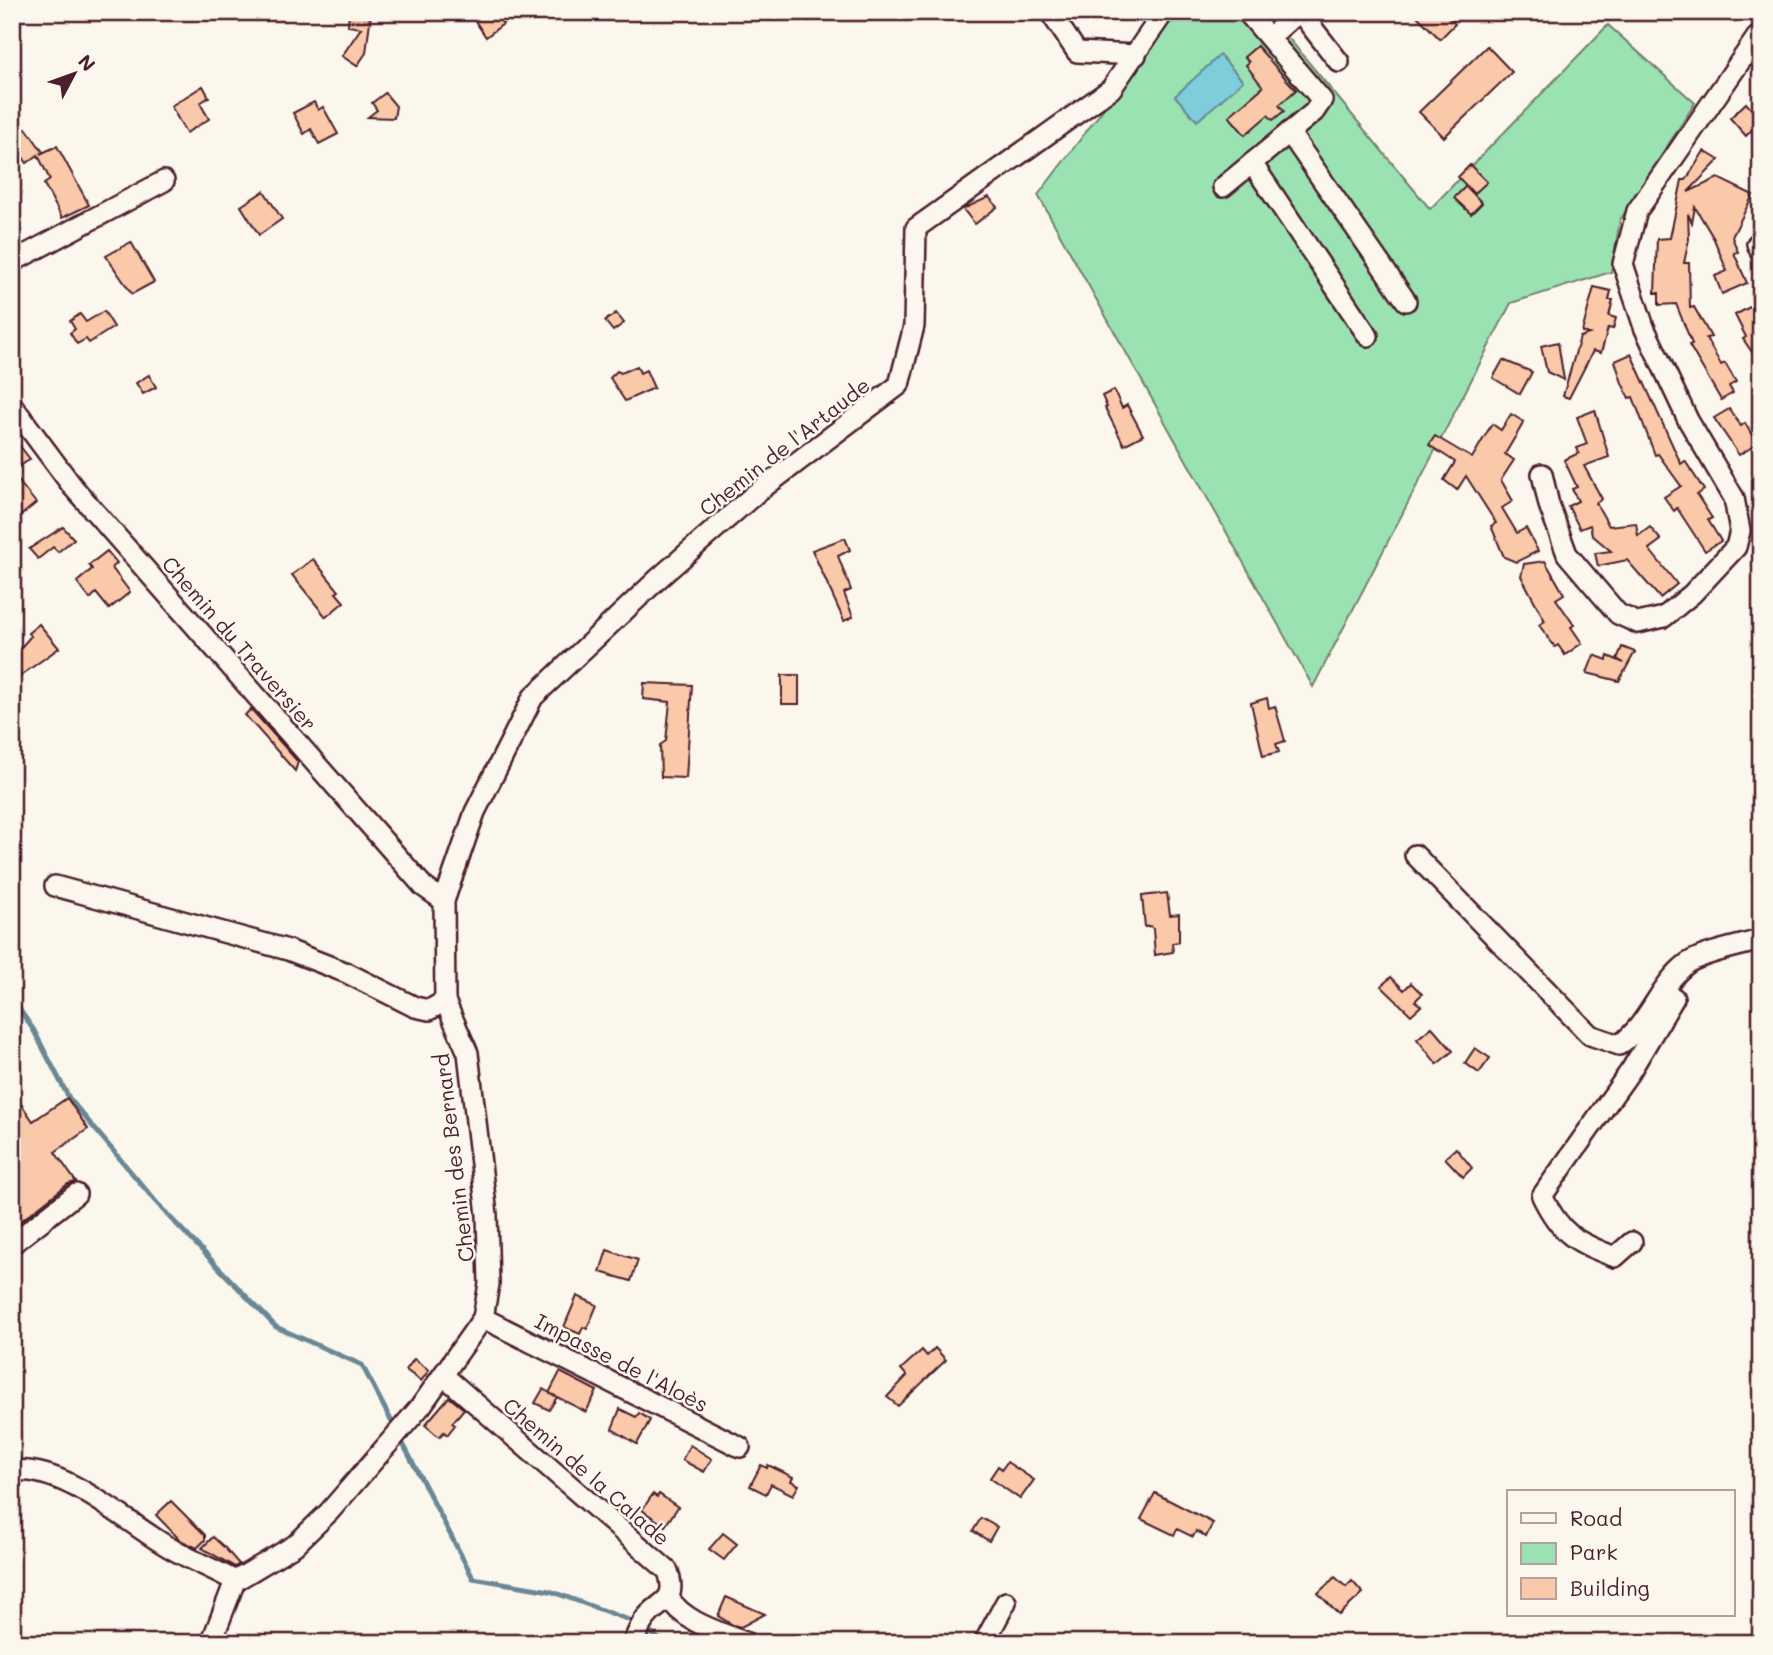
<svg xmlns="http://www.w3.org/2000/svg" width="1773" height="1655" font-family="Mali,sans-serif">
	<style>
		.green { fill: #9ae2b1; stroke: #72806e; stroke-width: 2 }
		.water { fill: #7ecddb; stroke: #698795; stroke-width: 2 }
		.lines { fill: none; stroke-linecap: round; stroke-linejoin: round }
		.stream { stroke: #698795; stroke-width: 5 }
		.building { fill: #fac9aa; stroke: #4a1f2b; stroke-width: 2 }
		.minor-casing { stroke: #4a1f2b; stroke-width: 24 }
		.minor { stroke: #fbf7ec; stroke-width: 19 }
		.labels { text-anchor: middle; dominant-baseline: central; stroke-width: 5; stroke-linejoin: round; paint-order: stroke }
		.street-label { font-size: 21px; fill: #4a1f2b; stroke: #fbf7ec }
	</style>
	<rect width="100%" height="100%" fill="#fbf7ec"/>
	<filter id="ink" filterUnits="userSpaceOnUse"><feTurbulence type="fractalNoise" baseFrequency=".0143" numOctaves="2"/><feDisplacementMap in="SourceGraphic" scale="14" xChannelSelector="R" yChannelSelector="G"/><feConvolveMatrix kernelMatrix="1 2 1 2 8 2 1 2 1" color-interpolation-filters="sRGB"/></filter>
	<g filter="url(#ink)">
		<!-- green -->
		<polygon class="green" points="1177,12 1267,12 1430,209 1608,25 1695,103 1620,220 1611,272 1511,303 1313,687 1038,195"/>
		<!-- water -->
		<polygon class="water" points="1220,55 1243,81 1197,121 1175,96"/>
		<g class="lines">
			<!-- stream -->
			<g class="stream">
				<polyline points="12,999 33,1029 69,1098 162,1209 276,1327 362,1365 396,1430"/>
				<polyline points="400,1438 473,1578 550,1591 632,1621"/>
				<polyline points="652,1634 665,1643"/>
			</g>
		</g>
		<!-- building -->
		<g class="building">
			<polygon points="349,12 369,12 368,18 371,13 366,53 357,66 342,56 361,28 348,26"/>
			<polygon points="469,12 495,12 503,24 486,37"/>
			<polygon points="1413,12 1444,12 1455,24 1440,39"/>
			<polygon points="1257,46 1296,90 1279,105 1284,111 1273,120 1268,115 1245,135 1229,116 1263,87 1246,65 1249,62 1244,57"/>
			<polygon points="1487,46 1512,72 1444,137 1419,112"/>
			<polygon points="203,86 209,97 200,103 209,119 186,133 171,106"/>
			<polygon points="385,93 396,106 394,118 368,117 377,110 372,103"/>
			<polygon points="314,102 318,110 323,107 338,134 319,144 311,129 304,134 293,113"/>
			<polygon points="1746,103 1761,120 1746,136 1730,118"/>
			<polygon points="26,128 43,152 40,154 57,146 89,205 62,218 44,184 50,180 38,155 27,163 12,142 12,137"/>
			<polygon points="1704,151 1719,160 1688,192 1718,178 1753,195 1732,237 1738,252 1734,253 1747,283 1722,294 1715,276 1727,271 1714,239 1695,207 1692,223 1688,214 1689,239 1684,263 1689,263 1690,308 1694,307 1711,337 1706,338 1721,365 1725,363 1736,382 1729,386 1733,393 1721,400 1689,345 1692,344 1676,304 1659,305 1659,293 1655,293 1657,239 1670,238 1682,180 1686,180"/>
			<polygon points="1470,165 1487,182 1474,194 1458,177"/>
			<polygon points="1466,186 1482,203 1471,214 1454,198"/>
			<polygon points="264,191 282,219 259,235 241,206"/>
			<polygon points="989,197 997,207 975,224 963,209"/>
			<polygon points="131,242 154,282 132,294 106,256"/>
			<polygon points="1594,287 1611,291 1609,300 1613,300 1609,316 1616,318 1613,329 1608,328 1601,353 1593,351 1569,398 1563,396 1580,337 1589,334 1582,332"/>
			<polygon points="1761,301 1761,365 1743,339 1746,337 1735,315"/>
			<polygon points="104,311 114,327 89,343 86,339 77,344 70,333 75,329 70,321 80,314 86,322"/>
			<polygon points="616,313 624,323 613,331 605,321"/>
			<polygon points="1558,342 1564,380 1547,372 1541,346"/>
			<polygon points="1631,354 1681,464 1685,461 1704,490 1697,495 1712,518 1708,520 1721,541 1705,551 1677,508 1674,511 1664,497 1681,486 1658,454 1655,455 1633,397 1629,398 1622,383 1615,361"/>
			<polygon points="1503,360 1532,372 1520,394 1493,378"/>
			<polygon points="637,366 640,373 646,370 654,388 625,401 610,378 617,371 621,373"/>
			<polygon points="149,375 156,387 143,394 136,383"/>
			<polygon points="1114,390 1122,408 1127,405 1143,435 1124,445 1105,408 1107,407 1102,396"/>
			<polygon points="1729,409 1741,426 1745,423 1757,444 1739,455 1714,418"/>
			<polygon points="1595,410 1609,457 1584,466 1602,499 1596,503 1609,526 1636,523 1638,536 1650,527 1661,540 1649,549 1677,584 1660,598 1627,560 1598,566 1595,553 1611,551 1592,535 1590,525 1580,529 1568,506 1578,501 1572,489 1577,487 1564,460 1579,453 1577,448 1587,444 1577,417"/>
			<polygon points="1511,414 1524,422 1505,454 1514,460 1501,480 1513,501 1502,508 1517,533 1526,528 1538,551 1516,562 1504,557 1491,526 1496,523 1466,476 1457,490 1444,480 1455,462 1429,445 1435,436 1472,458 1492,424 1501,430"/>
			<polygon points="12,436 30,459 12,472"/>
			<polygon points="12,473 36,503 12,523"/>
			<polygon points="63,527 74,539 58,552 53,547 38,559 29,549"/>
			<polygon points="845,538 850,550 838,556 851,590 844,593 853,617 844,621 812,550"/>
			<polygon points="107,551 117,563 112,568 130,592 109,609 96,593 90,599 77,582 92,569 89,565"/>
			<polygon points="313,559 339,591 336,593 344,602 326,617 292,575"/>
			<polygon points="1545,561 1564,594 1556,599 1574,625 1571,627 1582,643 1565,655 1558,645 1555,647 1539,625 1545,621 1521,576 1524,564"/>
			<polygon points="39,624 59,648 20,676 12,667 18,660 14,655 31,636 28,633"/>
			<polygon points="1622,647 1635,652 1619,681 1587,673 1594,655 1607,660 1608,656 1624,663 1617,659"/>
			<rect x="782" y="675" width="17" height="29"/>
			<polygon points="644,683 692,685 686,778 661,777 660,745 666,741 670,702 643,699"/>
			<polygon points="1267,698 1269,708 1275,706 1285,741 1276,744 1279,752 1263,756 1251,703"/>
			<polygon points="251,709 298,762 295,771 245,715"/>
			<polygon points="1167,893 1170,915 1179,914 1179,942 1172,943 1173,952 1155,955 1153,929 1151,926 1145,927 1142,896"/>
			<polygon points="1391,977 1404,990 1411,983 1422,994 1415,1001 1421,1006 1411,1015 1381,986"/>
			<polygon points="1432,1027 1453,1051 1437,1064 1417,1039"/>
			<polygon points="1475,1048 1490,1058 1479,1073 1465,1063"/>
			<polygon points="12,1091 33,1121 67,1098 88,1129 55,1152 76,1182 68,1184 12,1228"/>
			<polygon points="1456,1148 1472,1168 1463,1177 1445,1158"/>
			<polygon points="607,1250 638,1260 631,1281 600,1272"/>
			<polygon points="577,1296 597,1305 587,1329 583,1327 580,1334 564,1327"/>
			<polygon points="935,1348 946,1360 898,1406 887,1397 907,1376 901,1369 922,1350 927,1356"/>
			<polygon points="414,1359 429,1370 421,1381 406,1370"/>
			<polygon points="560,1372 597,1391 586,1412 549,1393"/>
			<polygon points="543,1389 557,1397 549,1410 535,1403"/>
			<polygon points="449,1397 464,1409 452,1423 455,1425 447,1435 444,1432 439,1437 425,1425"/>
			<polygon points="620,1409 636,1417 639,1413 650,1420 637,1444 612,1429"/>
			<polygon points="690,1445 712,1459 704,1472 682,1460"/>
			<polygon points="1007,1462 1034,1480 1020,1499 990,1478 998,1466 1002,1469"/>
			<polygon points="761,1465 767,1468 768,1465 793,1477 791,1481 799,1485 793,1495 771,1484 766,1494 750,1486"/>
			<polygon points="1155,1493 1213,1523 1206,1537 1196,1531 1193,1537 1177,1529 1174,1535 1141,1519"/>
			<polygon points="653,1494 657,1497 659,1494 678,1507 665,1526 642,1510"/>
			<polygon points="171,1501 205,1535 205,1540 197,1548 180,1540 156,1515"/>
			<polygon points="981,1518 997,1527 989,1541 973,1531"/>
			<polygon points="723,1533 737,1544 724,1560 709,1549"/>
			<polygon points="213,1537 225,1548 239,1564 235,1567 202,1548"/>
			<polygon points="1335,1577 1346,1587 1352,1581 1363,1593 1339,1615 1318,1593"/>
			<polygon points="726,1597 765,1614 741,1627 733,1625 718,1616"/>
		</g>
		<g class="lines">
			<defs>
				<g id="minor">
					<polyline points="1050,12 1077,52 1136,55"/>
					<polyline points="1300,12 1339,62"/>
					<polyline points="1270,37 1298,12"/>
					<polyline points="1289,132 1406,301"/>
					<polyline points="1252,163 1368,336"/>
					<polyline points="1223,187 1314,112 1322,100 1247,12"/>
					<polyline points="1757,244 1761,253"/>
					<polyline points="12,262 164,181"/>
					<polyline points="12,405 73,487 424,887 444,901"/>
					<polyline points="1542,474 1549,505 1567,554 1618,614 1638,623 1664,617 1692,594 1736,547 1740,531 1734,498 1688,420 1644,327 1623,264 1637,211 1757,37 1761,39"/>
					<path d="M1415,855l175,180 29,10c31,-21 39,-60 69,-82 14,-10 55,-18 73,-23"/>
					<polyline points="55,886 288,950 347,973 415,1007 429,1010 445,1001"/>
					<path d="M1632,1242l-17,15c-39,-15 -54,-22 -73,-61l89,-126 43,-72"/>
					<polyline points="12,1244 76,1194"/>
					<polyline points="483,1318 740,1447"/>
					<path d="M443,1375l225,196c11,35 -11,28 -25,51 -4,6 -7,14 -10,21"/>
					<path d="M12,1471c51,-6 109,47 150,72 23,15 49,24 73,38"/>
					<path d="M669,1598c15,25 52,34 78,45"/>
					<polyline points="211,1643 235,1581 295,1545 329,1512 421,1406 483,1318 489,1284 487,1215 468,1053 445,1001 444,901 475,812 533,697 659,578 755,494 899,385 914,326 916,228 1111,89 1164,12"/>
					<polyline points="984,1643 1006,1602"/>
				</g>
			</defs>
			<!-- minor casing -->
			<use href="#minor" class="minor-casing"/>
			<!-- minor -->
			<use href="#minor" class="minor"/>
		</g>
	</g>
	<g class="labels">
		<!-- street labels -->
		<g class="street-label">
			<text transform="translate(784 446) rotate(-38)">Chemin de l'Artaude</text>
			<text transform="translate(240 643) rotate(49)">Chemin du Traversier</text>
			<text transform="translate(453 1158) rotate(-97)">Chemin des Bernard</text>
			<text transform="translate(622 1362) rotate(27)">Impasse de l'Aloès</text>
			<text transform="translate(587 1471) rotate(41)">Chemin de la Calade</text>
		</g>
	</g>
	<!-- margin -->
	<rect width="1773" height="1655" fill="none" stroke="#fbf7ec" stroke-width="42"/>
	<rect x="21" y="21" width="1731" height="1613" fill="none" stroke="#4a1f2b" stroke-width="2.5" filter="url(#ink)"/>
	<!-- legend -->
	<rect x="1507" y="1490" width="228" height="126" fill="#fbf7ec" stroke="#b4a19f" stroke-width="2"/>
	<rect x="1521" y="1513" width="35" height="10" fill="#fbf7ec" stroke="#b4a19f" stroke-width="2"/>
	<text x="1570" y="1526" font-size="21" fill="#4a1f2b">Road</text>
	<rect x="1521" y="1543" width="35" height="21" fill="#9ae2b1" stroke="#b4a19f" stroke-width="2"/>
	<text x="1570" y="1560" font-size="21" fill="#4a1f2b">Park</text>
	<rect x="1521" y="1578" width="35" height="21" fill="#fac9aa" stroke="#b4a19f" stroke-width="2"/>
	<text x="1570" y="1596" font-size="21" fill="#4a1f2b">Building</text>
	<!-- north arrow -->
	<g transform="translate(74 74) rotate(49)" stroke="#fbf7ec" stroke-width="5" paint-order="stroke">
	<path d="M0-5L12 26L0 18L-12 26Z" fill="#4a1f2b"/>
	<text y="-10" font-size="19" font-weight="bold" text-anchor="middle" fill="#4a1f2b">N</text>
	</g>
</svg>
